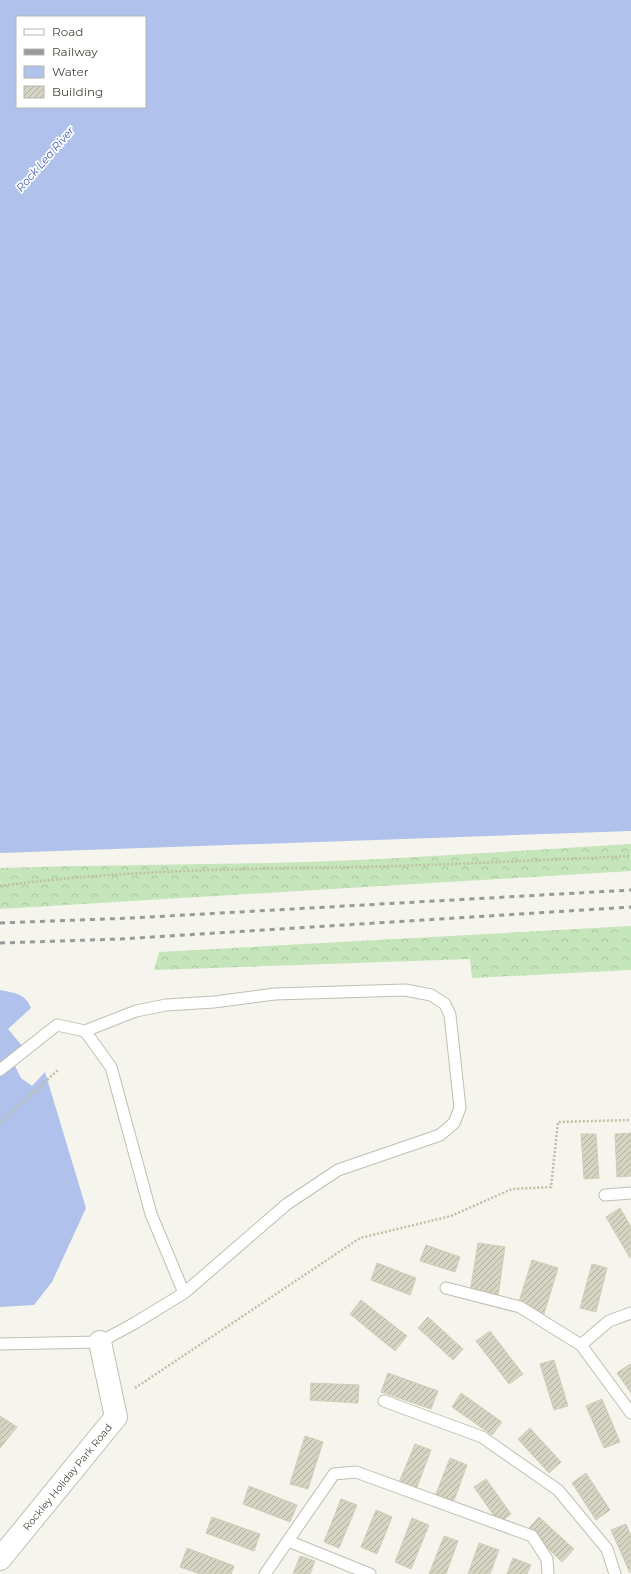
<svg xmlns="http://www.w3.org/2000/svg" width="631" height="1574" font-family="Montserrat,sans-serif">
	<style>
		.forest { fill: url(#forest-crowns) }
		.water { fill: #b0c1eb; fill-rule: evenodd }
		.building { fill: url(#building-hatch); stroke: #d0ceb7 }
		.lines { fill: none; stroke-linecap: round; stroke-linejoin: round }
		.lane-casing { stroke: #c0bfb0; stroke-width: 13 }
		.street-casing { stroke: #c0bfb0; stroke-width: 24 }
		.path { stroke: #c0bfa3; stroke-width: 2.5; stroke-dasharray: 2 2; stroke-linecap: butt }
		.lane { stroke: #fff; stroke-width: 11 }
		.street { stroke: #fff; stroke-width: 22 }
		.rail { stroke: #9a9a9a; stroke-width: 3; stroke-dasharray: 5 5; stroke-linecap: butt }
		.labels { text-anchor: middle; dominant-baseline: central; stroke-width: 3.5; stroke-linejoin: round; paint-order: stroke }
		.street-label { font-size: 10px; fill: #49483b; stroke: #fff }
		.water-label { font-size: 11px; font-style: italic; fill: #3d5bac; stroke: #fff }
	</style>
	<defs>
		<pattern id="forest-crowns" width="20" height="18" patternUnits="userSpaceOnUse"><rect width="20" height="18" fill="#c5e5ba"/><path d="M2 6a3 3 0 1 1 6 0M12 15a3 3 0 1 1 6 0" fill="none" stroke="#abc6a1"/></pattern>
		<pattern id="building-hatch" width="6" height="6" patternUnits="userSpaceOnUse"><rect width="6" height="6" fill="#d6d4c3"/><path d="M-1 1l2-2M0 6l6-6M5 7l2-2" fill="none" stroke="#b0aea0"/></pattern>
	</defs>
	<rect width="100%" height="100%" fill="#f5f5ed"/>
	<!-- forest -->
	<g class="forest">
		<path d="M631,844v27l-631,38v-41c90,-3 180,-3 270,-5 120,-3 241,-12 361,-19z"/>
		<polygon points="631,926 631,970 472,978 470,959 154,970 159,952"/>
	</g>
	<!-- water -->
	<g class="water">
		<path d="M0,0h631v831l-631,22zM17,17h128v90h-128z"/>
		<path d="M0,990c14,3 25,3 31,18l-23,21 20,24 -13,13 6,12 11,8 13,-14 41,136 -34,74 -18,23 -34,2z"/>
	</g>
	<!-- building -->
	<g class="building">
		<polygon points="631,1133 631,1176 617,1177 615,1134"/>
		<polygon points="581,1134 596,1134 599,1178 584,1179"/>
		<polygon points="620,1208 631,1227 630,1258 606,1217"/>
		<polygon points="478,1243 505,1247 498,1296 470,1292"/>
		<polygon points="426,1245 460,1257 455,1272 420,1261"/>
		<polygon points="532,1260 558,1268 544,1314 518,1305"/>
		<polygon points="377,1263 416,1278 410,1295 371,1280"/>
		<polygon points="592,1264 607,1268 596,1312 580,1308"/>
		<polygon points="361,1300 407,1336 395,1351 350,1314"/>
		<polygon points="428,1317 463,1349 453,1360 418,1328"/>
		<polygon points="490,1331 523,1374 509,1384 476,1341"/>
		<polygon points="554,1360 568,1406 554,1410 540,1364"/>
		<polygon points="630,1364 631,1365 631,1393 617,1373"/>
		<polygon points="388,1373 438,1391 431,1409 381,1392"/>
		<polygon points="311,1383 359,1385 358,1403 310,1400"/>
		<polygon points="461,1393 502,1422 492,1435 452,1407"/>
		<polygon points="602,1399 620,1442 604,1448 586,1406"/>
		<polygon points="0,1416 17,1427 0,1448"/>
		<polygon points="530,1428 561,1462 549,1473 518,1439"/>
		<polygon points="305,1436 323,1442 308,1489 290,1484"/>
		<polygon points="415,1444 431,1450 415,1492 398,1485"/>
		<polygon points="450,1458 467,1465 452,1506 434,1499"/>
		<polygon points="586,1473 610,1510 596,1520 572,1483"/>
		<polygon points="486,1479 511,1514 499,1523 474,1487"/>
		<polygon points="249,1486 297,1505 290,1522 243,1504"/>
		<polygon points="341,1499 357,1505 339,1548 324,1542"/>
		<polygon points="376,1510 392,1517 377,1554 361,1547"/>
		<polygon points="212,1517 260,1534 254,1551 206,1533"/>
		<polygon points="539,1517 574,1549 562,1562 528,1529"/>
		<polygon points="412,1518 429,1525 411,1569 395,1562"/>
		<polygon points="626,1524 631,1536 630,1573 611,1530"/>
		<polygon points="444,1536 458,1541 446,1574 429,1574"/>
		<polygon points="479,1543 499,1550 490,1574 468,1574"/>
		<polygon points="187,1548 234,1566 231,1574 200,1574 180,1567"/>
		<polygon points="300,1556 315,1561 310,1574 293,1574"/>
		<polygon points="513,1558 531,1565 527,1574 507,1574"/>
	</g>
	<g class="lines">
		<defs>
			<g id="lane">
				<polyline points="0,1070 57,1025 85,1031"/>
				<polyline points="605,1195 631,1193"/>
				<polyline points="446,1288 520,1307 581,1345"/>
				<polyline points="631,1313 609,1321 581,1345 631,1413"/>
				<polyline points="0,1344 100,1342 135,1323 184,1293 287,1204 338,1170 440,1135 454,1123 460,1108 450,1015 445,1004 431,995 405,990 275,994 214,1002 166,1005 136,1011 85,1031 111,1067 151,1214 184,1293"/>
				<polyline points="384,1401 482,1437 558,1490 607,1549 615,1574"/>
				<polyline points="288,1541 370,1574"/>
				<polyline points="265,1574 334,1474 356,1472 532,1536 547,1559 548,1574"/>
			</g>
			<g id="street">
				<path id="s1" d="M0,1559l116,-142 -16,-75"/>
			</g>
		</defs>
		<!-- lane casing -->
		<use href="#lane" class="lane-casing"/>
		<!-- street casing -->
		<use href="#street" class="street-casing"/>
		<!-- path -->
		<g class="path">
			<path d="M0,886c119,-16 239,-17 358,-19 91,-2 182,-7 273,-11"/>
			<polyline points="0,1123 58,1070"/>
			<polyline points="135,1388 360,1238 451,1216 512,1189 551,1187 558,1122 631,1120"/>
		</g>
		<!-- lane -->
		<use href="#lane" class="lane"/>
		<!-- street -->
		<use href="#street" class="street"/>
		<!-- rail -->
		<g class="rail">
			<polyline points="0,923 132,918 631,890"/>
			<polyline points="0,943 120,939 631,907"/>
		</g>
	</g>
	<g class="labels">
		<!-- street labels -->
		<g class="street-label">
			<text stroke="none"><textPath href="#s1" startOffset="106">Rockley Holiday Park Road</textPath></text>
		</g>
		<!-- water labels -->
		<g class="water-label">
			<text transform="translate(45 159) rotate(-49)">Rock Lea River</text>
		</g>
	</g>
	<!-- legend -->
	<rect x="16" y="16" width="130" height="92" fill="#ffffff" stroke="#b6b6b1"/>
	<rect x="24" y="29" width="20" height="6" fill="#ffffff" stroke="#b6b6b1"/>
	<text x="52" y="36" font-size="12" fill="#49483b">Road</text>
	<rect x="24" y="49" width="20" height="6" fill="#9a9a9a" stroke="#b6b6b1"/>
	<text x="52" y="56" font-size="12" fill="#49483b">Railway</text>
	<rect x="24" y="66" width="20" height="12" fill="#b0c1eb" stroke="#b6b6b1"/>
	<text x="52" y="76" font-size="12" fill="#49483b">Water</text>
	<rect x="24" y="86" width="20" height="12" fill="url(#building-hatch)" stroke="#b6b6b1"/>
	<text x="52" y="96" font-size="12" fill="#49483b">Building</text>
</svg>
